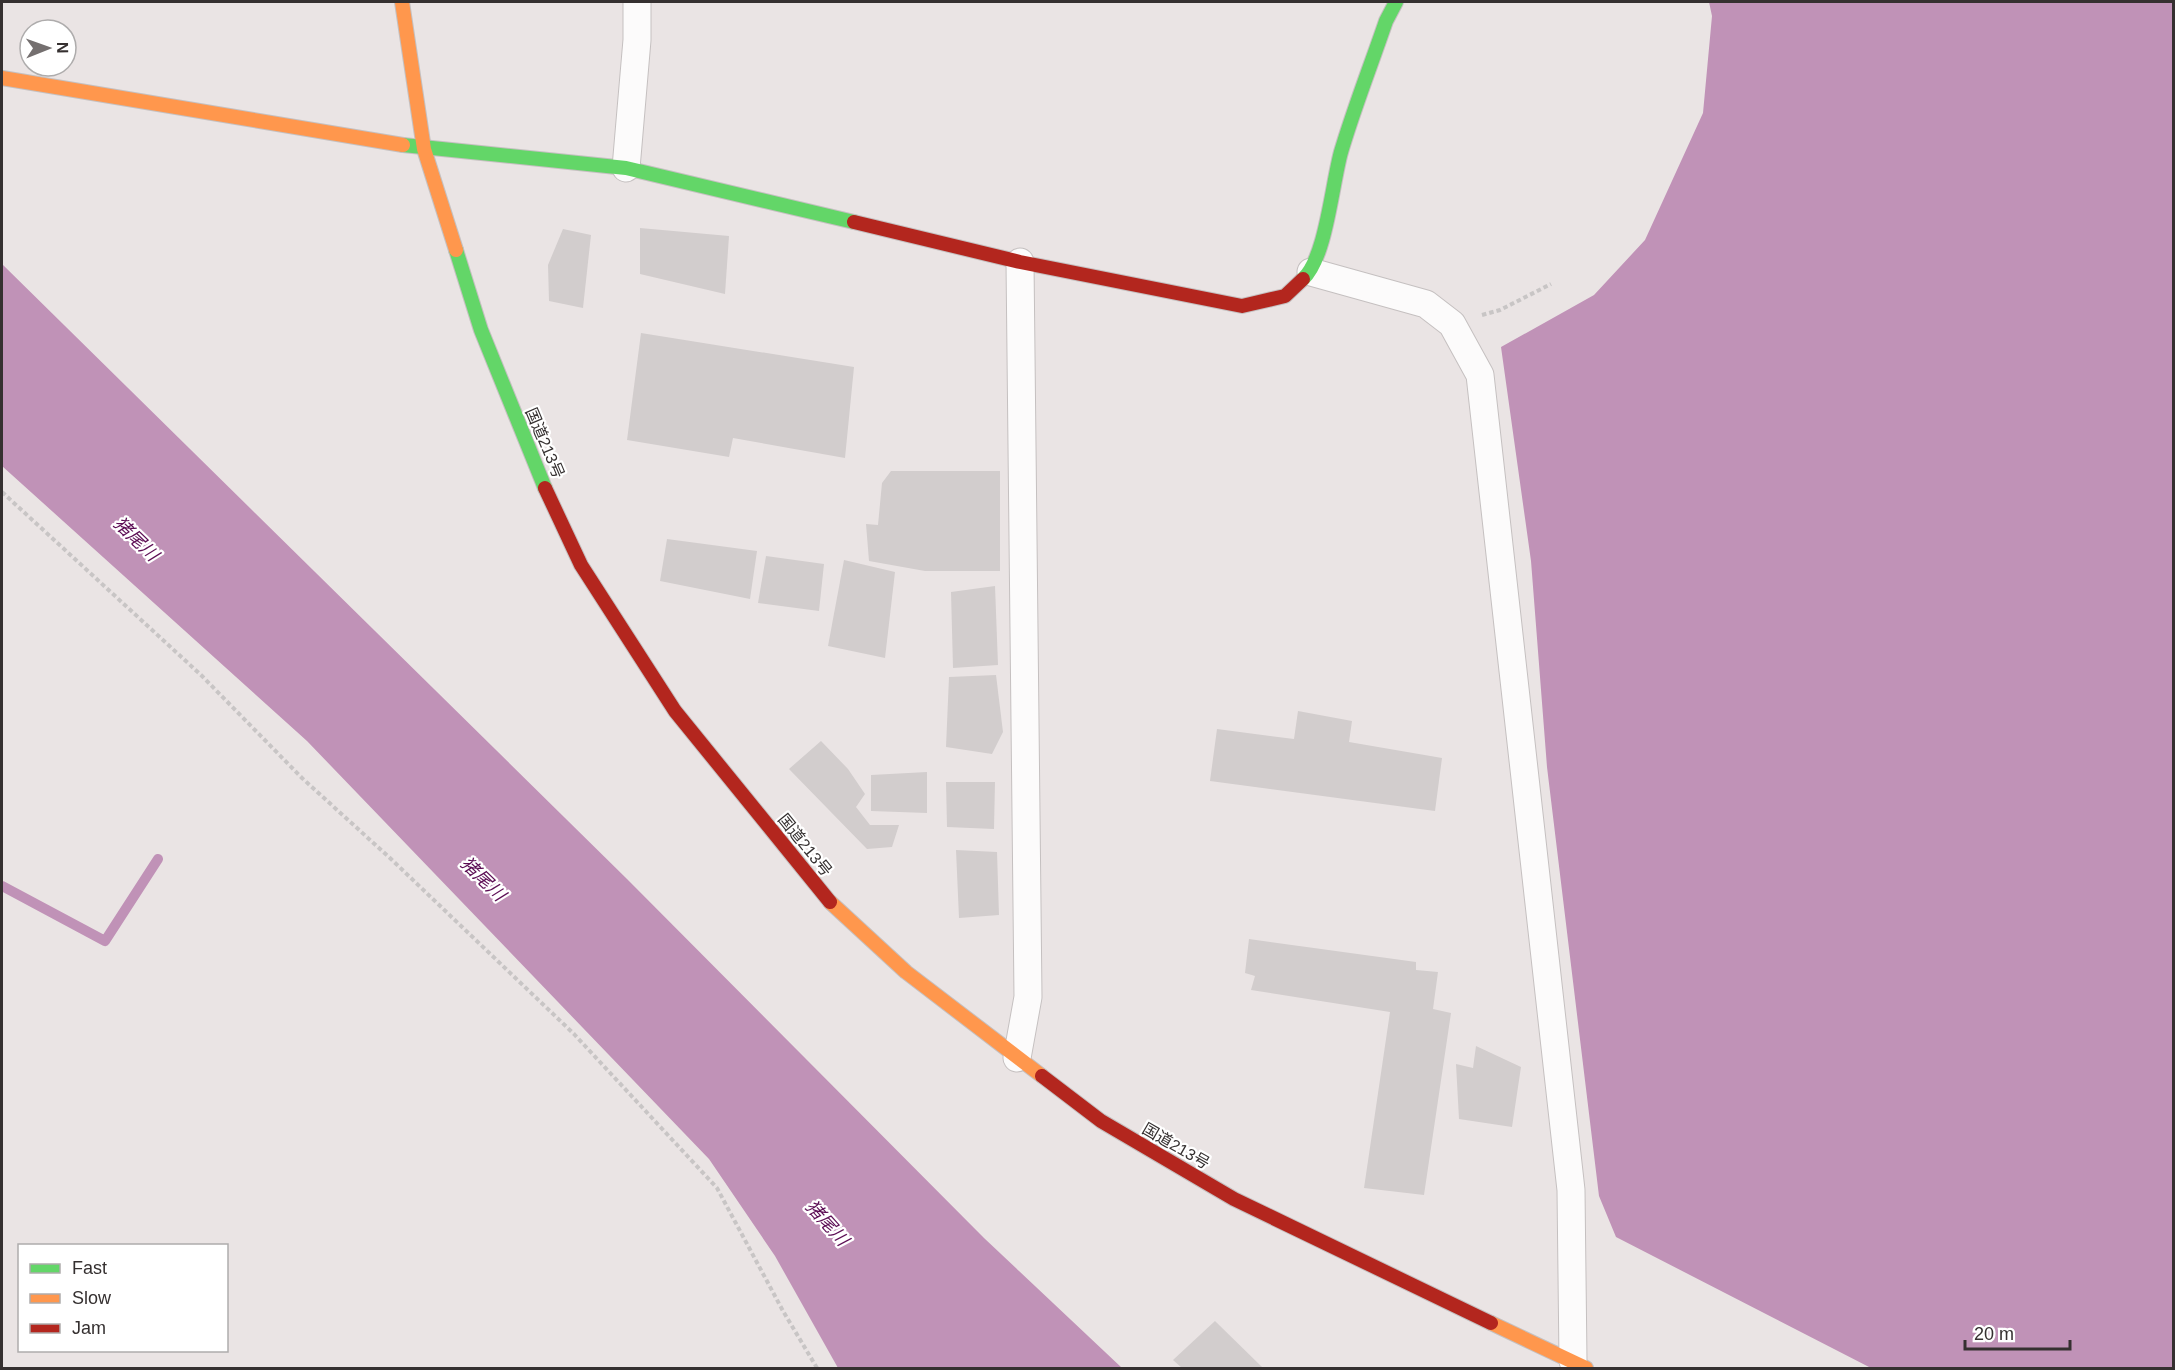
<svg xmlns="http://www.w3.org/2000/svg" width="2175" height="1370" font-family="Arial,'Noto Sans JP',sans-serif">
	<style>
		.water { fill: #c092b7 }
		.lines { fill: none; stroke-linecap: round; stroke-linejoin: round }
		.stream { stroke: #c092b7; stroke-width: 10 }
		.building { fill: #d2cdcd }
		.street-casing { stroke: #c5c0c0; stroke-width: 29 }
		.fast-casing { stroke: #c5c0c0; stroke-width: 16 }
		.slow-casing { stroke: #c5c0c0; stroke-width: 16 }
		.jam-casing { stroke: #c5c0c0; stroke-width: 16 }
		.path { stroke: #c8c5c5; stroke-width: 4; stroke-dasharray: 4.5 3; stroke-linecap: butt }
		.street { stroke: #fcfbfb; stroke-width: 27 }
		.fast { stroke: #63d668; stroke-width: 14 }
		.slow { stroke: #ff974d; stroke-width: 14 }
		.jam { stroke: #b3261e; stroke-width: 14 }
		.labels { text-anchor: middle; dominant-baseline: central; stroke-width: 4.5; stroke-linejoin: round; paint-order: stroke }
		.street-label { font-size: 16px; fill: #353030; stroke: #fff }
		.water-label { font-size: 18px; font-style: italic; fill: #5c0d54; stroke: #fff }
	</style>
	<rect width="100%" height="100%" fill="#eae4e4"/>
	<!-- water -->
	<g class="water">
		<polygon points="1709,2 2173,2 2173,1368 1871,1368 1616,1237 1599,1196 1547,767 1531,561 1501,347 1594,295 1645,240 1703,113 1712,16"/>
		<polygon points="2,264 627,879 984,1238 1122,1368 838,1368 775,1256 709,1159 307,741 2,466"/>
	</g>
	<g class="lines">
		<!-- stream -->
		<polyline class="stream" points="2,886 105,941 158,859"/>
	</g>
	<!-- building -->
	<g class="building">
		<polygon points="640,228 729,236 725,294 640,274"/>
		<polygon points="563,229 591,235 583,308 549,301 548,265"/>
		<polygon points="641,333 854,367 845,458 733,438 729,457 627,440"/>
		<polygon points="891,471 1000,471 1000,571 925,571 869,561 866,524 878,525 882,483"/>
		<polygon points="667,539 757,551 750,599 660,581"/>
		<polygon points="766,556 824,564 819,611 758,603"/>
		<polygon points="844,560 895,572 885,658 828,646"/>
		<polygon points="995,586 998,665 953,668 951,592"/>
		<polygon points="996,675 1003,732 992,754 946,747 949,677"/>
		<polygon points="1298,711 1352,721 1349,742 1442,758 1435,811 1210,781 1217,729 1294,739"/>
		<polygon points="821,741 848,769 865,794 856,807 870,825 899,825 892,847 867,849 789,769"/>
		<polygon points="927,772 927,813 871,811 871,775"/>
		<polygon points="946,782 995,782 994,829 947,827"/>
		<polygon points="956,850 997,852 999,915 959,918"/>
		<polygon points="1249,939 1416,962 1416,970 1438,972 1433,1009 1451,1013 1424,1195 1364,1188 1390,1012 1251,990 1255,976 1245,973"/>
		<polygon points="1476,1046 1521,1067 1512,1127 1459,1119 1456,1064 1473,1068"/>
		<polygon points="1215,1321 1263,1368 1182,1368 1173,1360"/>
	</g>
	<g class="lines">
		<defs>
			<g id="street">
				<polyline points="626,168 637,40 637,2"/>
				<polyline points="1311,272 1426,304 1452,324 1480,375 1571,1190 1573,1361"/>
				<polyline points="1017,1058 1028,997 1020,262"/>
			</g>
			<g id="fast">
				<polyline points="403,145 626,168 854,222"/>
				<polyline points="456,250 481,330 545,488"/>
				<path d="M1303,279c23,-21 29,-95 38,-127 13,-44 30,-87 45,-131l10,-19"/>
			</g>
			<g id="slow">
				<polyline points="402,2 424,149 456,250"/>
				<polyline points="2,78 403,145"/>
				<polyline points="830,902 906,972 1042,1076"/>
				<polyline points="1491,1323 1586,1368"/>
			</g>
			<g id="jam">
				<polyline points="854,222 1020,262 1242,306 1285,296 1303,279"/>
				<polyline points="545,488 581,565 675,711 830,902"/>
				<polyline points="1042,1076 1101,1121 1234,1199 1491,1323"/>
			</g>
		</defs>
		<!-- street casing -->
		<use href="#street" class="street-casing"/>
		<!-- fast casing -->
		<use href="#fast" class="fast-casing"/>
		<!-- slow casing -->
		<use href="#slow" class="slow-casing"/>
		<!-- jam casing -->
		<use href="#jam" class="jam-casing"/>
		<!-- path -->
		<g class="path">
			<polyline points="1482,315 1500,310 1551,284"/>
			<polyline points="2,492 201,675 302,778 391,859 574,1034 717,1188 783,1311 817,1368"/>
		</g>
		<!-- street -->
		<use href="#street" class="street"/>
		<!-- fast -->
		<use href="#fast" class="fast"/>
		<!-- slow -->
		<use href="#slow" class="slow"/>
		<!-- jam -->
		<use href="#jam" class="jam"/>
	</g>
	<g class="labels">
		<!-- street labels -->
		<g class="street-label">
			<text transform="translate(545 443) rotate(67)">国道213号</text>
			<text transform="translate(805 845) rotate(51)">国道213号</text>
			<text transform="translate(1176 1146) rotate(30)">国道213号</text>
		</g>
		<!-- water labels -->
		<g class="water-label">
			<text transform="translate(136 539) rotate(44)">猪尾川</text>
			<text transform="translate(483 879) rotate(44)">猪尾川</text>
			<text transform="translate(827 1223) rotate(48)">猪尾川</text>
		</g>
	</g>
	<!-- border -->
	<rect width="2175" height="1370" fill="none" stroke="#353030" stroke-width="6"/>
	<!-- legend -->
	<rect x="18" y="1244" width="210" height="108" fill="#ffffff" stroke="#aeacac" stroke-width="1.5"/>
	<rect x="30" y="1264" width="30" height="9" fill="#63d668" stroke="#aeacac" stroke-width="1.5"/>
	<text x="72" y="1274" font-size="18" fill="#353030">Fast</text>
	<rect x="30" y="1294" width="30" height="9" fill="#ff974d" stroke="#aeacac" stroke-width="1.5"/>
	<text x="72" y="1304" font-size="18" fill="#353030">Slow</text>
	<rect x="30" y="1324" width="30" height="9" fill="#b3261e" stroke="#aeacac" stroke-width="1.5"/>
	<text x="72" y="1334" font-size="18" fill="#353030">Jam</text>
	<!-- north arrow -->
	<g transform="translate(48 48) rotate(89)"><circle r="28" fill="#ffffff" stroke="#aeacac" stroke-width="1.5"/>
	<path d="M0-4.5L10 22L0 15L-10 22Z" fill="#746f6f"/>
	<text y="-9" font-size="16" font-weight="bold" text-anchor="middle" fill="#353030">N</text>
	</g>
	<!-- scale -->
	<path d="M1965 1340v9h105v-9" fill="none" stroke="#353030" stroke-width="3"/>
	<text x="1974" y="1340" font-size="18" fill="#353030" stroke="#ffffff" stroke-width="4.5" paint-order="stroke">20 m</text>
</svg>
